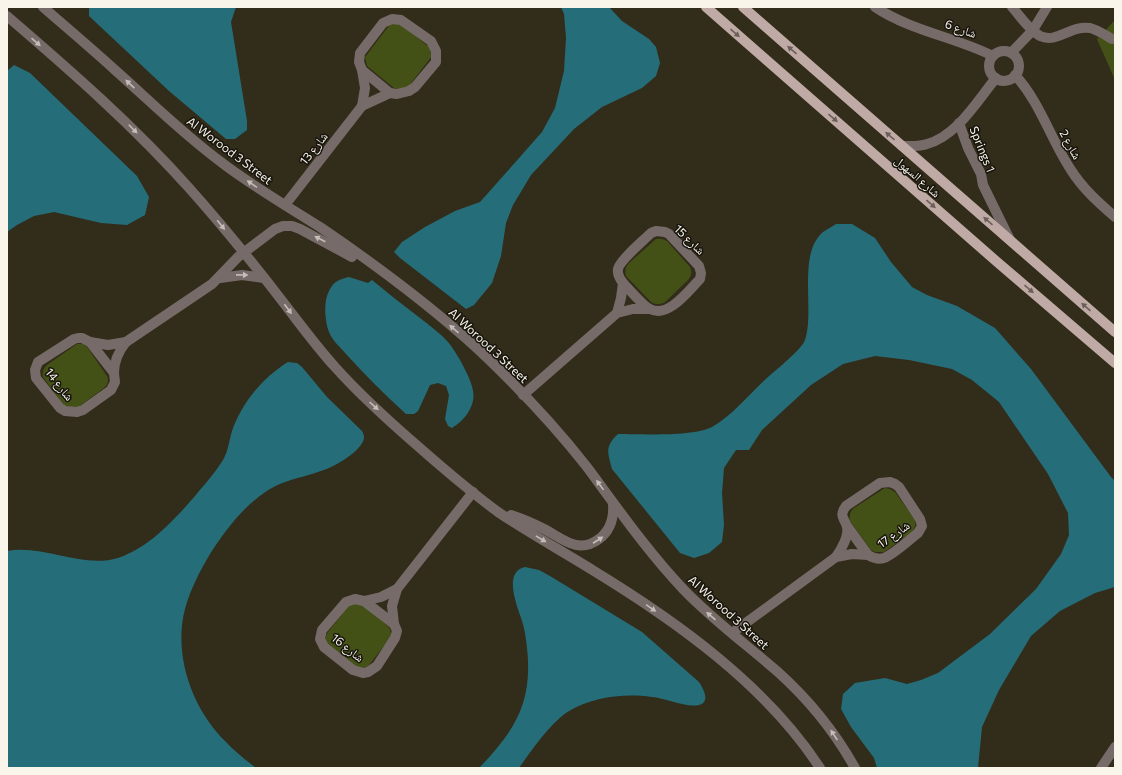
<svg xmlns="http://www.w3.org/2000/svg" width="1122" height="775" font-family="Commissioner,'Noto Naskh Arabic',sans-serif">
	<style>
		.green { fill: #445116 }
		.water { fill: #256e79 }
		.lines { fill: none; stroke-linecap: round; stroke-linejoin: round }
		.minor { stroke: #766b69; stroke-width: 10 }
		.major { stroke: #bfaaa5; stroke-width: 10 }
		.oneway { fill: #6b5f59 }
		.oneway2 { fill: #c5beb6 }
		.labels { text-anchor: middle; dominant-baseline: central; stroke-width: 3; stroke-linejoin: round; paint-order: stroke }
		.street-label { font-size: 12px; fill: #f9f5ea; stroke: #17140d }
	</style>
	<rect width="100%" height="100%" fill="#322c1a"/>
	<!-- green -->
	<g class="green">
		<polygon points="1115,20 1115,80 1097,39"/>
		<polygon points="397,23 402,25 429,47 432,56 408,87 399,89 394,88 367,66 365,57 388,27 391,24"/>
		<path d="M656,239h6l5,2 23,26c2,5 2,8 -2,13l-24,23c-5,1 -9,2 -13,-1l-25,-26c-1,-6 -1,-8 3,-13z"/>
		<path d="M77,344h6l4,3 20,29c2,5 1,8 -3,12l-27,20 -13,-2 -21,-29c-1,-5 0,-8 4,-12z"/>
		<path d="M885,488l5,1 5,3 20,28c1,6 0,8 -4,13l-27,19h-9l-4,-2 -21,-29c-1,-6 0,-9 4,-13z"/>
		<path d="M357,603l6,2 26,22 3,9 -24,30 -8,3 -33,-24c-2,-5 -2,-8 1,-13l20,-25 4,-3z"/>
	</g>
	<!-- water -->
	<g class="water">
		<polygon points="89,7 236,7 231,22 247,121 247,130 235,139 226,139 169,91 89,16"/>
		<polygon points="561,7 609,7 622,21 649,39 656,47 660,63 656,76 642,88 602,107 574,129 531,175 513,205 506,223 501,256 492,283 474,305 466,309 400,258 394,252 402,242 425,227 455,211 480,202 542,132 555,108 564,71 566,38 564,14"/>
		<polygon points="14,65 30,73 137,176 149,197 145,215 127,225 101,223 54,212 34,216 17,225 7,232 7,71"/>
		<path d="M836,224h16l23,14 16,24 21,25 15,8 30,11 38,22 36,41 80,108 4,4v106l-20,6 -35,18 -29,25 -32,54 -17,37 -4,41h-101l-3,-10 -23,-31 -10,-18 2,-15 12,-11 30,-5 22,6 14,-4 17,-7 52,-39 46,-45 25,-35 8,-19 -1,-22 -20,-39 -49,-72 -27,-22 -20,-11 -43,-9 -34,-4 -32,8 -32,21 -49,45 -13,20h-13l-12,18 -2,25 2,32 -2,17 -13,11 -15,5 -14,-5 -68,-84c-4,-16 -8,-22 6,-35 23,0 75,3 94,-7 21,-12 38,-34 56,-50 9,-8 33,-27 37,-37 10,-30 -8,-86 18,-108 4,-3 9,-5 13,-8z"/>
		<path d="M349,277l19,6 4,-3c16,13 32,26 48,38 10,8 20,15 28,24 8,9 24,38 25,49 3,15 -9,30 -21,37l-4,-2 -3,-7 4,-24 -3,-9 -8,-3 -8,2 -12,26 -4,3h-8c-21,-19 -41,-39 -60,-60 -6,-7 -14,-14 -17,-22 -4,-10 -5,-27 -2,-36 5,-13 9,-16 22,-19z"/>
		<path d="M288,362l9,1 5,4 25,30 35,34c1,2 2,4 2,6 0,9 -15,20 -22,24 -24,16 -55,15 -78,32 -23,16 -39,38 -54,61 -10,17 -20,36 -25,55 -12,46 7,100 41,133 9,10 20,18 30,26h-249v-217c37,-7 74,18 111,7 32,-11 55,-37 77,-62 9,-11 20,-23 28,-36 5,-8 6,-19 9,-29 10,-28 30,-53 56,-69z"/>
		<path d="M525,567l14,3 11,6 92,56 57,50c4,6 12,20 0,23 -13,3 -34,-7 -47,-8 -28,-4 -59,0 -83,14 -18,11 -38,40 -50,57h-40c36,-37 54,-66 48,-120 -1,-9 -2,-18 -5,-27 -4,-13 -20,-49 3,-54z"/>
	</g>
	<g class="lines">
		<!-- minor -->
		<g class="minor">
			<path d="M43,7c24,21 48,41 72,63 35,31 68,64 106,92 31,24 66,44 99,65 56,38 110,78 160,124 38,36 75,75 107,116 31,42 61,85 97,123 29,30 63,55 94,82 30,27 57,60 77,96"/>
			<path d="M875,7c36,24 80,30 118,49"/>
			<path d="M1012,7c8,9 17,23 28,29 17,8 30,-11 50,-8 8,2 15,7 22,11"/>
			<path d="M7,16c64,55 127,110 183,173 32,36 63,74 93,113 17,22 33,44 52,65 26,29 56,56 85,81 25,22 51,44 78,64 31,21 64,39 96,59 82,50 173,115 226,197"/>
			<polygon points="392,19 401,20 431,41 436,51 436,62 415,87 409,91 397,94 390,93 362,70 359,62 360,53 383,23"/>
			<circle cx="1004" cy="66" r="15"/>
			<polyline points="1011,53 1033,30 1047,7"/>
			<path d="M1015,75c25,27 36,65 56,95 12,19 28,33 44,47"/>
			<polyline points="362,106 390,93"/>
			<polyline points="959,123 968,148 981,174 983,185 1010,240"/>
			<path d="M902,146c8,0 17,1 25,-2 30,-8 50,-43 69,-66"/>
			<polyline points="285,205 362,106 365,88 362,70"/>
			<path d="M656,231l9,1 4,2 30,32 2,7 -1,6c-11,11 -32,40 -50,30 -7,-3 -20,-19 -27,-26 -3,-4 -6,-9 -5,-14 2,-9 26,-29 33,-36z"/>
			<polyline points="220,278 242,275 264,278"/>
			<polyline points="617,313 621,298 623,283"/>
			<polygon points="78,338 82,338 90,342 114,373 115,382 111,390 83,410 77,412 65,411 60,408 36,378 35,370 38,362 74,339"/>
			<polyline points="90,342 108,345 126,342"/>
			<path d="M114,373c0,-12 4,-21 12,-31l86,-58 26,-27 37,-28 8,-3h9l8,3 52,28"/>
			<polyline points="523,395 617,313 633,309 649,309"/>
			<path d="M511,515c12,4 24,9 35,15 18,10 33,24 53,9 12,-9 15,-21 14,-35"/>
			<path d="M836,557c5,-7 13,-21 11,-30 -2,-9 -9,-10 -1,-21l34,-23 10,-1 5,2 4,3 21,32 2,7 -4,7c-9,7 -25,22 -34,25 -6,2 -11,0 -16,-3l-21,-29"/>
			<polygon points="355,599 364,601 394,624 397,631 395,638 377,666 368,672 363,673 353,670 324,647 320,639 322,630 346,602"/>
			<polyline points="364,601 381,597 397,589"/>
			<polyline points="394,624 392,606 397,589 473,492"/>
			<polyline points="732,633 836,557 852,554 868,555"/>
			<polyline points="1101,768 1115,747"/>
		</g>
		<!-- major -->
		<g class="major">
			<polyline points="706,7 996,261 1115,363"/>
			<polyline points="743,7 1115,332"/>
		</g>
	</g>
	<!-- one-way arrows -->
	<defs><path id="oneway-solid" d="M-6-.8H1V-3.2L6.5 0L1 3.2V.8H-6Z"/></defs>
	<g class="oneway">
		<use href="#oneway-solid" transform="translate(735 33) rotate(41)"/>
		<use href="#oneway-solid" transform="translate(792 50) rotate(-139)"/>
		<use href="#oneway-solid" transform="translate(833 118) rotate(41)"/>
		<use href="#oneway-solid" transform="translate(890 136) rotate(-139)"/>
		<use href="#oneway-solid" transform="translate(931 204) rotate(41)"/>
		<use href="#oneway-solid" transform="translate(988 221) rotate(-139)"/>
		<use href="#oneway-solid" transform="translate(1029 289) rotate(41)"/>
		<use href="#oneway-solid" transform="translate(1086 307) rotate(-139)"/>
	</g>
	<g class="oneway2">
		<use href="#oneway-solid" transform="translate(36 42) rotate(41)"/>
		<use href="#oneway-solid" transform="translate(130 84) rotate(-137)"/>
		<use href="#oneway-solid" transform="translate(133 129) rotate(45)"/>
		<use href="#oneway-solid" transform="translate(252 184) rotate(-146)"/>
		<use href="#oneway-solid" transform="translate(221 225) rotate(51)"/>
		<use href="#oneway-solid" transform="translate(320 239) rotate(-153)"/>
		<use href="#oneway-solid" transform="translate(242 275) rotate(1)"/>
		<use href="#oneway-solid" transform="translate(288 309) rotate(53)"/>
		<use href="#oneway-solid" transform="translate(454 329) rotate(-140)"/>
		<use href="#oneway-solid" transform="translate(374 406) rotate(42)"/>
		<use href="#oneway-solid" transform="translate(600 485) rotate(-126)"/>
		<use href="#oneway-solid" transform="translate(541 539) rotate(31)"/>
		<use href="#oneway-solid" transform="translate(598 540) rotate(-33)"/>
		<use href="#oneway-solid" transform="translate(651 608) rotate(34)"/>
		<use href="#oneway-solid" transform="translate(711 616) rotate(-139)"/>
		<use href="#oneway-solid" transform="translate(834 735) rotate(-124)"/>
	</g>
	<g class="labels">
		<!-- street labels -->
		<g class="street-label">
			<text transform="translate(961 28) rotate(20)">شارع 6</text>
			<text transform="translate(1071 144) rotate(61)">شارع 2</text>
			<text transform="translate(313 148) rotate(-52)">شارع 13</text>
			<text transform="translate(983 149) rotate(68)">Springs 1</text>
			<text transform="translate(230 150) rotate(37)">Al Worood 3 Street</text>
			<text transform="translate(918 176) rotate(41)">شارع السهول</text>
			<text transform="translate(690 239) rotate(44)">شارع 15</text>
			<text transform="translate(489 345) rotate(43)">Al Worood 3 Street</text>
			<text transform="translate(60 384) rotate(52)">شارع 14</text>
			<text transform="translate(893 534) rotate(-36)">شارع 17</text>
			<text transform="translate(729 612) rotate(42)">Al Worood 3 Street</text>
			<text transform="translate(348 647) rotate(38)">شارع 16</text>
		</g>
	</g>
	<!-- border -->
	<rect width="1122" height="775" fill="none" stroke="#f9f5ea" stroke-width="16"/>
</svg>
